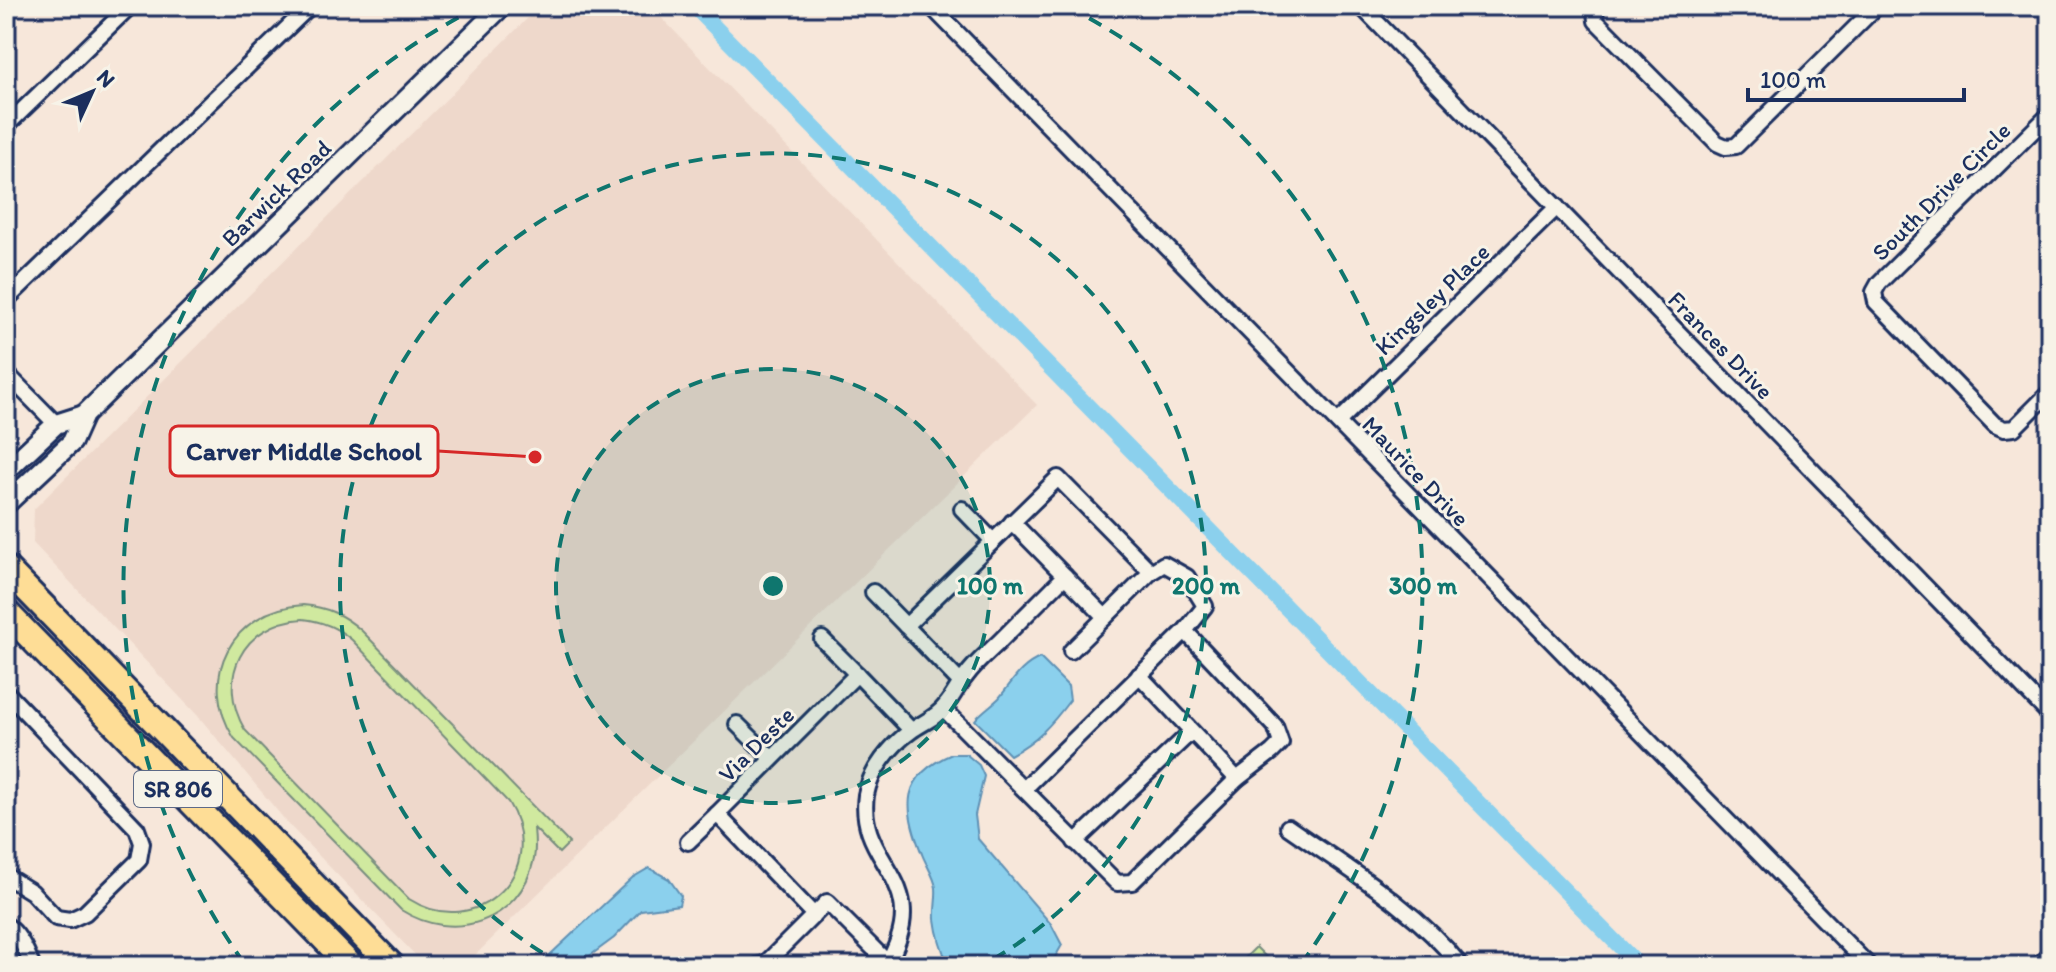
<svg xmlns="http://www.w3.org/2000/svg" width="2056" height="972" font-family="Itim,sans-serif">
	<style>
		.built { fill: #eed8cb }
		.green { fill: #d0e99f; stroke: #768c7e; stroke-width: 2; fill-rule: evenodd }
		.water { fill: #8bd0ed; stroke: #5e90b4; stroke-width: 2 }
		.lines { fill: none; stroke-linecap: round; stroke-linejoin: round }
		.canal { stroke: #8bd0ed; stroke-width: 16 }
		.minor-casing { stroke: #1b2f5e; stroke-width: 20 }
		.tertiary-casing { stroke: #1b2f5e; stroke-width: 24 }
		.primary-casing { stroke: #1b2f5e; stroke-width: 30 }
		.minor { stroke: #f7f3e8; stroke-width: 14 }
		.tertiary { stroke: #f7f3e8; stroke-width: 18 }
		.primary { stroke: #fedd96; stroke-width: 24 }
		.ring { fill: none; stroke: #0f766e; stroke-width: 4; stroke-dasharray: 14 10 }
		.labels { text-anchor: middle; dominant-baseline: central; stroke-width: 6; stroke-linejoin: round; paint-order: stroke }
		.shield { fill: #f7f3e8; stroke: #5d6a87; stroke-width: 2 }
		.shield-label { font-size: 22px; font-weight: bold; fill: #1b2f5e }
		.street-label { font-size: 24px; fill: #1b2f5e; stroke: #f7f3e8 }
		.centre { fill: #0f766e; stroke: #f7f3e8; stroke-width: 4 }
		.ring-label { font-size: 24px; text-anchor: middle; font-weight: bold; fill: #0f766e; stroke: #f7f3e8; stroke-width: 6; stroke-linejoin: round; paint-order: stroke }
		.leader { fill: none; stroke: #d62828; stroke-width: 3 }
		.callout-dot { fill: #d62828; stroke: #f7f3e8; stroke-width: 3 }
		.callout { fill: #f7f3e8; stroke: #d62828; stroke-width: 3 }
		.callout-label { font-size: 26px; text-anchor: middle; font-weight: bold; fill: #1b2f5e }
	</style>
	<rect width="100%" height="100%" fill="#f7e7da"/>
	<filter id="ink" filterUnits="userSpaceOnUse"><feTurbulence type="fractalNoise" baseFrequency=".0125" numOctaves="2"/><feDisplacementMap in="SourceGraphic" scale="16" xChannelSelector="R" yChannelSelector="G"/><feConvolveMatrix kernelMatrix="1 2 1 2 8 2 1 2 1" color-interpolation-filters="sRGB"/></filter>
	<g filter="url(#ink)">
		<!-- built -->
		<polygon class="built" points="540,6 650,6 1037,405 464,966 426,966 290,826 199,717 33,543 34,509"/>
		<!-- green -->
		<g class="green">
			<path d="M303,605c24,2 41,10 59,26l207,212 -10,10 -25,-25c1,11 2,21 0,31 -14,64 -81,84 -133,51l-167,-172c-38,-60 -2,-129 69,-133zM303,619c19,2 34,8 49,21l156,162c43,69 -31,140 -99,97l-164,-169c-30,-51 -3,-107 58,-111z"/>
			<polygon points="1256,947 1273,964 1271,966 1237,966"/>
		</g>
		<!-- water -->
		<g class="water">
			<path d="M1040,658l28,28 2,14c-18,24 -33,41 -60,55l-35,-35c7,-9 16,-14 24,-22 13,-15 21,-32 41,-40z"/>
			<path d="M952,754h14l13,11 5,11 -9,39 3,24 73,85 11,21 -12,21h-101c-7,-15 -12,-30 -14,-47 -1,-10 2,-21 1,-31 -1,-11 -10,-23 -14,-34 -19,-46 -22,-78 30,-100z"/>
			<polygon points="649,868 669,879 681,896 679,905 641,910 614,938 576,966 538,966 632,878"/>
		</g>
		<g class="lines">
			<!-- canal -->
			<polyline class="canal" points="694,6 1639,966"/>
			<defs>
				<g id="minor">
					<polyline points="931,6 1869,966"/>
					<polyline points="1361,6 2050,715"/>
					<polyline points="1598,6 1595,11 1596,21 1717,143 1726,147 1736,146 1877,6"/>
					<polyline points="2050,114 1879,283 1874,292 1876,302 1995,425 2004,429 2014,428 2050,392"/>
					<polyline points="6,126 130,6"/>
					<polyline points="6,300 310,6"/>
					<polyline points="6,373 56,424"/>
					<polyline points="1338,422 1557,207"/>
					<polyline points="962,509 993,541"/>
					<polyline points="1012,522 1105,617"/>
					<polyline points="873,592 906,626"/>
					<polyline points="822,639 857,674"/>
					<polyline points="1071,651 1151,572"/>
					<polyline points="1139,675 1237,779"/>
					<polyline points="961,683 906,626 1058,478 1151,572 1164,564 1187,577 1205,606 1185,631 1024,789"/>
					<polyline points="6,692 137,829 142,843 139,860 85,913 70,920 56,918 32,892 6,876"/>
					<polyline points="944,709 1117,883 1132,882 1237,779 1272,752 1281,743 1275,726 1185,631"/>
					<polyline points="737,724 771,758"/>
					<path d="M1288,827c60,42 127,81 173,139"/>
					<polyline points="688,842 717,814"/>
					<polyline points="1075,842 1191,732"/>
					<polyline points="814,915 827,902 888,963"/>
					<path d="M6,925c13,9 21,26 26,41"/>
					<polyline points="757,966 765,964 814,915 717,814 857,674 911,730"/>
					<path d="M886,966c51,-87 -30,-100 -20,-171 4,-24 25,-50 45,-64 11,-8 25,-13 34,-25 8,-9 13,-21 21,-30 9,-13 23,-24 34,-35 22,-22 43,-43 65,-65"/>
					<polyline points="2038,966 2050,954"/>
				</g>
				<g id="tertiary">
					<polyline points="6,471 56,424 84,415"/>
					<polyline points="6,504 72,442 84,415 502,6"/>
				</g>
				<g id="primary">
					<polyline points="6,568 392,966"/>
					<polyline points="6,612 351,966"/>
				</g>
			</defs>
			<!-- minor casing -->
			<use href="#minor" class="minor-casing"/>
			<!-- tertiary casing -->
			<use href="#tertiary" class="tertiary-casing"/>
			<!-- primary casing -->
			<use href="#primary" class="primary-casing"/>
			<!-- minor -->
			<use href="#minor" class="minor"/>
			<!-- tertiary -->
			<use href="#tertiary" class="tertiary"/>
			<!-- primary -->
			<use href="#primary" class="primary"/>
		</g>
	</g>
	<!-- distance rings -->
	<circle cx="773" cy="586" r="217" fill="#0f766e" fill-opacity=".12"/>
	<g class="ring">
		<circle cx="773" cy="586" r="217"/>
		<path d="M563 965A433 433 0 1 1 983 965"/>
		<path d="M244 963A650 650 0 0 1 478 7M1068 7A650 650 0 0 1 1302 963"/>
	</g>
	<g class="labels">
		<!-- shield labels -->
		<rect class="shield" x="134" y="771" width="88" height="36" rx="6"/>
		<g class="shield-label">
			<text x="178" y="789">SR 806</text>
		</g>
		<!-- street labels -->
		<g class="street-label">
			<text transform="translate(1941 191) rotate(-45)">South Drive Circle</text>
			<text transform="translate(276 193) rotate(-44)">Barwick Road</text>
			<text transform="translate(1432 299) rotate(-44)">Kingsley Place</text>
			<text transform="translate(1721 345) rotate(46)">Frances Drive</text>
			<text transform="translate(1416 471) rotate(46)">Maurice Drive</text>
			<text transform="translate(756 744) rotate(-45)">Via Deste</text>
		</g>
	</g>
	<circle cx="773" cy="586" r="12" class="centre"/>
	<g class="ring-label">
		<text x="990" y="594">100 m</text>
		<text x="1206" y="594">200 m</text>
		<text x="1423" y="594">300 m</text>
	</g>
	<!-- callouts -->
	<path class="leader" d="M535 457L438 451"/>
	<circle class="callout-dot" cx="535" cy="457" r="8"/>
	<rect class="callout" x="170" y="426" width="268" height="50" rx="8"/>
	<g class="callout-label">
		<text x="304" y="460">Carver Middle School</text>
	</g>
	<!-- margin -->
	<rect width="2056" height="972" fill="none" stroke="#f7f3e8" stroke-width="32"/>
	<rect x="16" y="16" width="2024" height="940" fill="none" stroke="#1b2f5e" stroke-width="3" filter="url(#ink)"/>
	<!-- north arrow -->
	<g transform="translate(92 92) rotate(46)" stroke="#f7f3e8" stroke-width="6" paint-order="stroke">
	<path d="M0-6L14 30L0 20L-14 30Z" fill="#1b2f5e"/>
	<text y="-12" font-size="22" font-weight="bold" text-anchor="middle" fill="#1b2f5e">N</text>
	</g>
	<!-- scale -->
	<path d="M1748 88v12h216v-12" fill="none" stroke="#1b2f5e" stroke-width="4"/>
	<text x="1760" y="88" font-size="24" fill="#1b2f5e" stroke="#f7f3e8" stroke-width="6" paint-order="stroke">100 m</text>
</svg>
